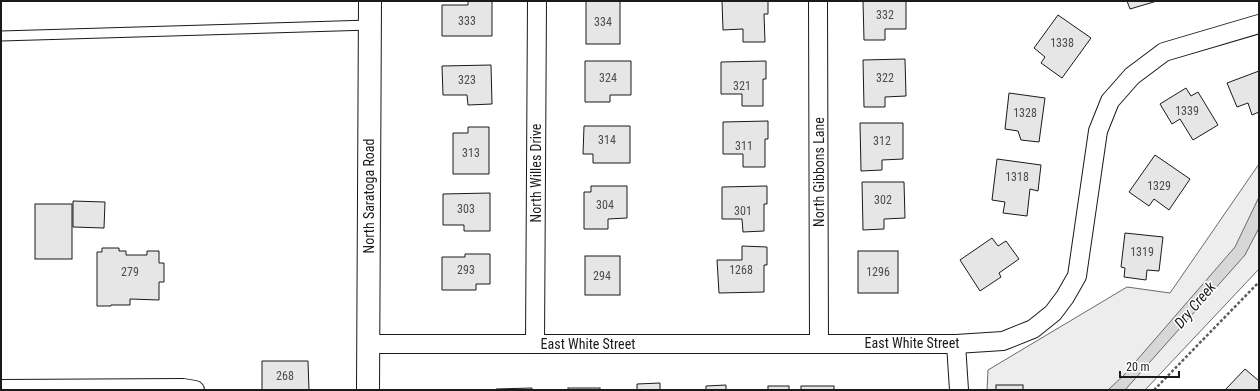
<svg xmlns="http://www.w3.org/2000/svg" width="1260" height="391" font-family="'Roboto Condensed',sans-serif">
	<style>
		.built { fill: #ededed; stroke: #6a6a6a }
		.water { fill: #d7d7d7; stroke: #6a6a6a }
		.building { fill: #e6e6e6; stroke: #1a1a1a }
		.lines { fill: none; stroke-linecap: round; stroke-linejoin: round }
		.lane-casing { stroke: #1a1a1a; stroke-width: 11 }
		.street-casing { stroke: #1a1a1a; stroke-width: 20 }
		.secondary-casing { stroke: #1a1a1a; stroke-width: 24 }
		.path { stroke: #5f5f5f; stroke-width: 2.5; stroke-dasharray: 3 2; stroke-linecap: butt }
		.lane { stroke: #fff; stroke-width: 9 }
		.street { stroke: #fff; stroke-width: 18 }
		.secondary { stroke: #fff; stroke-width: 22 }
		.labels { text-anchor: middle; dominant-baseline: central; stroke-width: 3; stroke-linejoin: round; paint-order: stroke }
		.number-label { font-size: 12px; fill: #4d4d4d }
		.street-label { font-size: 14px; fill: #1a1a1a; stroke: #fff }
		.water-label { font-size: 15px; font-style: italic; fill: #1a1a1a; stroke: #fff }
	</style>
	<rect width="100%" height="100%" fill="#fff"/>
	<!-- built -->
	<polygon class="built" points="1259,164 1259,269 1145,390 987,390 988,370 1127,287 1170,293"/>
	<!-- water -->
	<polygon class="water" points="1259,197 1259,228 1245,255 1125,390 1108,390 1124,375 1235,247"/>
	<!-- building -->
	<g class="building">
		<polygon points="468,1 492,1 492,36 442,36 442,5 468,5"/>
		<rect x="586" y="1" width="34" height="43"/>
		<polygon points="722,1 768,1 768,14 764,14 765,42 743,42 743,29 723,30"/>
		<polygon points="863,1 906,1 906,29 885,29 885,40 864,40"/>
		<polygon points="1127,1 1157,1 1130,9"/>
		<polygon points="1058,15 1091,38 1062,78 1041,63 1045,57 1034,48"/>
		<polygon points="905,59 906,96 885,97 885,107 864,107 863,60"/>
		<polygon points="585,61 631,61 631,95 610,95 610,102 585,102"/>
		<polygon points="766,61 766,79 763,79 763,106 742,106 742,94 721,94 721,62"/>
		<polygon points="491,65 492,104 468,105 467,95 443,95 442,66"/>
		<polygon points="1259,71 1259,112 1252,115 1248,103 1237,107 1227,83"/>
		<polygon points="1186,88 1191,96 1198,92 1218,125 1193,140 1180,119 1172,124 1160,104"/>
		<polygon points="1009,93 1045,98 1039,142 1021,140 1018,131 1005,129"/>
		<polygon points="768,121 768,139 765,139 765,167 743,167 743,154 723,154 723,122"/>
		<polygon points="860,123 903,123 903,159 882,160 882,170 861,171"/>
		<polygon points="584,126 630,126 630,163 593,163 593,154 583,154"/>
		<polygon points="468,127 489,127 489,174 453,174 453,133 468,133"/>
		<polygon points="1155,155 1190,179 1169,210 1154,199 1149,206 1129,192"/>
		<polygon points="997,159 1041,165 1038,191 1030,189 1027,216 1003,213 1005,202 992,200"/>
		<polygon points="862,182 904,182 905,218 884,219 884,229 863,230"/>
		<polygon points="591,186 627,186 627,218 608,219 608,229 584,229 584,192 591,192"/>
		<polygon points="767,186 767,204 764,204 764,231 743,232 742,219 722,219 722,187"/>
		<polygon points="490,193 490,231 464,231 464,225 443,225 443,194"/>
		<polygon points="73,201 105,202 104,228 73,227"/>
		<rect x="35" y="204" width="37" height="55"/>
		<polygon points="1125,233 1163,237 1159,271 1147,270 1146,280 1124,277 1125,268 1121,267"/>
		<polygon points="992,238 998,246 1006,241 1019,259 999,273 1001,277 980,291 960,260"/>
		<polygon points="742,246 767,247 767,265 764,265 764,292 719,293 717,260 742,260"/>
		<polygon points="102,248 119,248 119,251 126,251 126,255 147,255 147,251 159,251 159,263 164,263 164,282 159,282 159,300 130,299 130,305 111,305 111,306 97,306 97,252 102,252"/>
		<rect x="858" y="251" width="40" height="42"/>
		<polygon points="465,254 490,254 490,284 476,284 476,290 442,290 442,257 465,257"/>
		<rect x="585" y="256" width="35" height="39"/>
		<polygon points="262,361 308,361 309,390 262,390"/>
		<polygon points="1245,369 1259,381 1259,390 1225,390"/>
		<polygon points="660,383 660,390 622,390 637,390 637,384"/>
		<polygon points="726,385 726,390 706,390 706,386"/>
		<rect x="996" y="385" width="27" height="5"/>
		<rect x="768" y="386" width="21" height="4"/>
		<rect x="801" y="386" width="33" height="4"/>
		<polygon points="532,388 532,390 496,390 496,389"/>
		<rect x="568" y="388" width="32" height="2"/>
	</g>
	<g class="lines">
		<defs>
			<polyline id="lane" points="1,36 370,25"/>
			<g id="street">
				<polyline points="818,1 819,344"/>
				<polyline points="368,344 956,344 1003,341 1033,329 1053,313 1065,297 1077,276 1098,131 1110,101 1132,76 1164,52 1259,24"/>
				<polyline points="535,344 537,1"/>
				<polyline points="956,344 959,390"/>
				<polyline points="1,389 183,388 195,390"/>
			</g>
			<polyline id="secondary" points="368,390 370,1"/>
		</defs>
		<!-- lane casing -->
		<use href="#lane" class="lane-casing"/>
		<!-- street casing -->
		<use href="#street" class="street-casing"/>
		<!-- secondary casing -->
		<use href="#secondary" class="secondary-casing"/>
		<!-- path -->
		<polyline class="path" points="1154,390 1259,282"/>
		<!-- lane -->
		<use href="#lane" class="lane"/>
		<!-- street -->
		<use href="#street" class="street"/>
		<!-- secondary -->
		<use href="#secondary" class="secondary"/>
	</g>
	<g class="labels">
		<!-- number labels -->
		<g class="number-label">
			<text x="885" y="15">332</text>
			<text x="467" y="21">333</text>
			<text x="603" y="22">334</text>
			<text x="1062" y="43">1338</text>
			<text x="608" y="78">324</text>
			<text x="885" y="78">322</text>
			<text x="467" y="80">323</text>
			<text x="742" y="86">321</text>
			<text x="1187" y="111">1339</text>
			<text x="1025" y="113">1328</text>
			<text x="607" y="140">314</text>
			<text x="882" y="141">312</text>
			<text x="744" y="146">311</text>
			<text x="471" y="153">313</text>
			<text x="1017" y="177">1318</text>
			<text x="1159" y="186">1329</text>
			<text x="883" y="200">302</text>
			<text x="605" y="205">304</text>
			<text x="466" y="209">303</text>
			<text x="743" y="211">301</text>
			<text x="1142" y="252">1319</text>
			<text x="466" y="270">293</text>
			<text x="741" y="270">1268</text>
			<text x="130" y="272">279</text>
			<text x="878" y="272">1296</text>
			<text x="602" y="276">294</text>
			<text x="285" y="376">268</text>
		</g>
		<!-- street labels -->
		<g class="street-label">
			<text transform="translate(819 172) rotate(-90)">North Gibbons Lane</text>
			<text transform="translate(536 173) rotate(-90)">North Willes Drive</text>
			<text transform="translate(369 196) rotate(-90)">North Saratoga Road</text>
			<text x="912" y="343">East White Street</text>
			<text x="588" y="344">East White Street</text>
		</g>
		<!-- water labels -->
		<g class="water-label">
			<text transform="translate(1195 305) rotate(-50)">Dry Creek</text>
		</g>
	</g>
	<!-- border -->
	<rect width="1260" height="391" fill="none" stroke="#1a1a1a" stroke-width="4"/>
	<!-- scale -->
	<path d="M1120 371v6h59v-6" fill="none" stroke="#1a1a1a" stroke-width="2"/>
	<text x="1126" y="371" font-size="12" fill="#1a1a1a" stroke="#ffffff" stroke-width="3" paint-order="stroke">20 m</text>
</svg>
